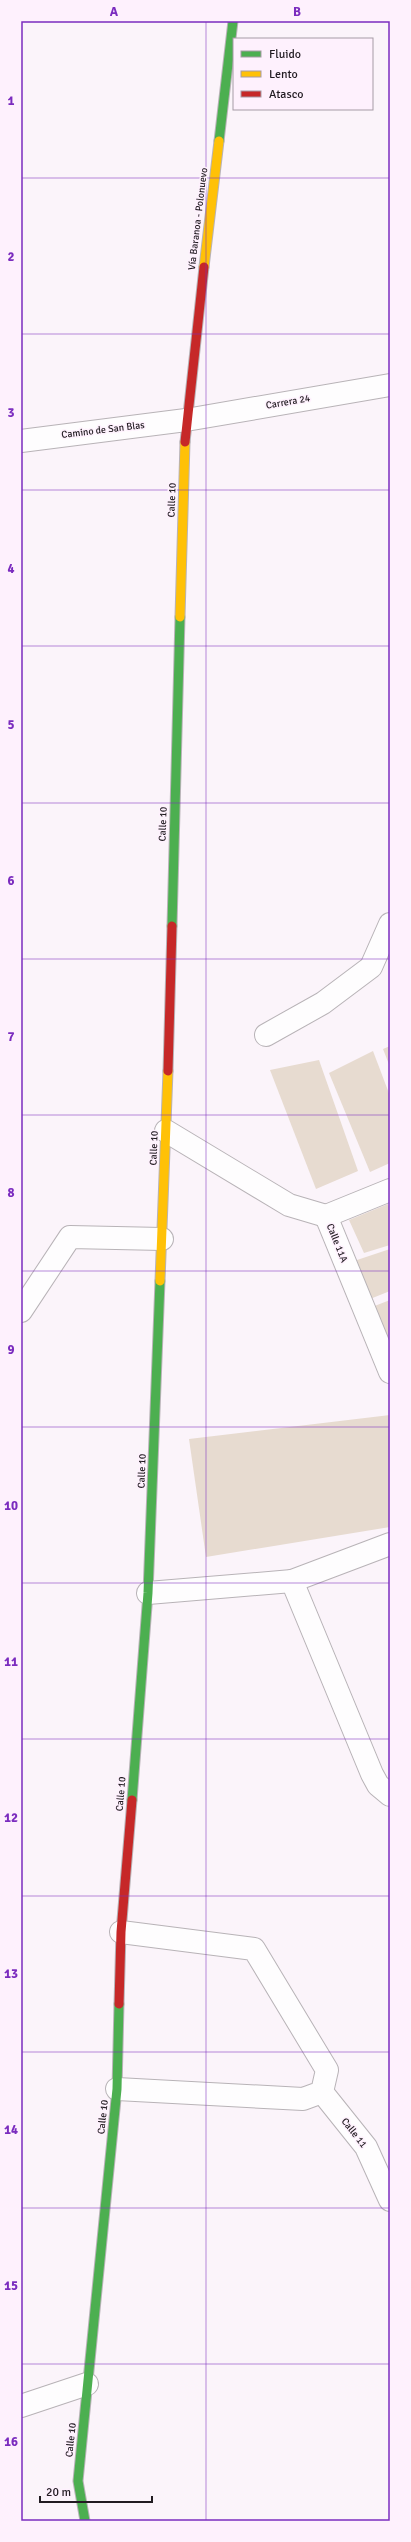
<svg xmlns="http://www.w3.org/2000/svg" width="411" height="2542" font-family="Signika,sans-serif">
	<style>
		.building { fill: #e7dbd0 }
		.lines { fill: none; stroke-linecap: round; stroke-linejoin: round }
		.street-casing { stroke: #b8b3b7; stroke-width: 24 }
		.fast-casing { stroke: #b8b3b7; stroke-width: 11 }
		.slow-casing { stroke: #b8b3b7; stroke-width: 11 }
		.jam-casing { stroke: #b8b3b7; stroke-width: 11 }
		.street { stroke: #fefdfe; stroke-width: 22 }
		.fast { stroke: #4caf50; stroke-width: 9 }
		.slow { stroke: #ffc107; stroke-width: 9 }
		.jam { stroke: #c62828; stroke-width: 9 }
		.grid { fill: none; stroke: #7b2cbf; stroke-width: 1; stroke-opacity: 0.55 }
		.labels { text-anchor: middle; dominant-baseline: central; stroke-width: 3; stroke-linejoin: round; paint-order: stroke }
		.street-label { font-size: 10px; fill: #211b21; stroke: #fef1fd }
		.neatline { fill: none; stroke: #7b2cbf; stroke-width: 1.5 }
		.grid-label { font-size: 13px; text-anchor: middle; font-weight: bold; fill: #7b2cbf }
	</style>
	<rect width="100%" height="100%" fill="#fbf4fa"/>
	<!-- building -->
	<g class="building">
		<polygon points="390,1046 390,1067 383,1049"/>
		<polygon points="373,1051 390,1096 390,1163 370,1172 329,1073"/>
		<polygon points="319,1060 358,1171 316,1189 270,1070"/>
		<polygon points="388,1204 390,1209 390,1245 364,1253 349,1220"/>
		<polygon points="390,1249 390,1291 370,1299 354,1261"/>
		<polygon points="390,1300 390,1339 385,1340 372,1307"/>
		<polygon points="390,1415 390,1527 206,1557 189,1439"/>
	</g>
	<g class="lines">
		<defs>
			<g id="street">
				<polyline points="21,441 186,420 390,385"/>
				<polyline points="266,1035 323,1003 371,967 390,924"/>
				<polyline points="166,1131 289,1205 326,1216"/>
				<polyline points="326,1216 390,1372"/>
				<polyline points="326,1216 390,1190"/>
				<polyline points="21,1311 70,1237 162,1239"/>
				<polyline points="390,1544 292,1581 372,1774 378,1785 390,1795"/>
				<polyline points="148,1593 292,1581"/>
				<polyline points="117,2089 303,2099 322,2092 327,2070 254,1949 121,1932"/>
				<polyline points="322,2092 366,2147 390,2200"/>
				<polyline points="21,2406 87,2384"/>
			</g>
			<g id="fast">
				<polyline points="219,141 233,21"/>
				<polyline points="172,926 180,617"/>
				<polyline points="132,1800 148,1593 160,1281"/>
				<polyline points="85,2521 78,2481 117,2089 119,2004"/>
			</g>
			<g id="slow">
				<polyline points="204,267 219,141"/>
				<polyline points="180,617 185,442"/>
				<polyline points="160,1281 168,1071"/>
			</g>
			<g id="jam">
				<polyline points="185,442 204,267"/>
				<polyline points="168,1071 172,926"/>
				<polyline points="119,2004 121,1932 132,1800"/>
			</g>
		</defs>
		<!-- street casing -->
		<use href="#street" class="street-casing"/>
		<!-- fast casing -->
		<use href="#fast" class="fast-casing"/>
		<!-- slow casing -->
		<use href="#slow" class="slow-casing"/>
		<!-- jam casing -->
		<use href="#jam" class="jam-casing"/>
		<!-- street -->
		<use href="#street" class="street"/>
		<!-- fast -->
		<use href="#fast" class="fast"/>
		<!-- slow -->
		<use href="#slow" class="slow"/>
		<!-- jam -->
		<use href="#jam" class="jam"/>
	</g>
	<!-- grid -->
	<path class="grid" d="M206,21v2500M21,178h369M21,334h369M21,490h369M21,646h369M21,803h369M21,959h369M21,1115h369M21,1271h369M21,1427h369M21,1583h369M21,1739h369M21,1896h369M21,2052h369M21,2208h369M21,2364h369"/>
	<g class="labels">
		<!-- street labels -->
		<g class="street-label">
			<text transform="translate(198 219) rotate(-83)">Vía Baranoa - Polonuevo</text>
			<text transform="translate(288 402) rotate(-10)">Carrera 24</text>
			<text transform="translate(103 430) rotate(-7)">Camino de San Blas</text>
			<text transform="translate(172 500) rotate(-88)">Calle 10</text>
			<text transform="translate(163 824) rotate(-88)">Calle 10</text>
			<text transform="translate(154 1148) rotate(-88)">Calle 10</text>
			<text transform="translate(337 1243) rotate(68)">Calle 11A</text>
			<text transform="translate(142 1471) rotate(-88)">Calle 10</text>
			<text transform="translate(121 1794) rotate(-85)">Calle 10</text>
			<text transform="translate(103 2117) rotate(-84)">Calle 10</text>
			<text transform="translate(354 2133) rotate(52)">Calle 11</text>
			<text transform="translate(71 2440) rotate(-84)">Calle 10</text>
		</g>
	</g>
	<!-- border -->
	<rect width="411" height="2542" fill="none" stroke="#fef1fd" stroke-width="44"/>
	<!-- legend -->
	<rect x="233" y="38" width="140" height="72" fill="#fef1fd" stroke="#a69ba5"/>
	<rect x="241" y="51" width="20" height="6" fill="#4caf50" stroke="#a69ba5"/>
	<text x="269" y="58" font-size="12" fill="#211b21">Fluido</text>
	<rect x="241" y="71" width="20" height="6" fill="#ffc107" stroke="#a69ba5"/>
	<text x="269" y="78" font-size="12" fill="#211b21">Lento</text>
	<rect x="241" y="91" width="20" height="6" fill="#c62828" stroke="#a69ba5"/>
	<text x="269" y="98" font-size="12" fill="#211b21">Atasco</text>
	<!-- scale -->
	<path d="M40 2496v6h112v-6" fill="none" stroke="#211b21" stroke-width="2"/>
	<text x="46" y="2496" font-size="12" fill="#211b21" stroke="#fef1fd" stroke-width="3" paint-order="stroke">20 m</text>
	<rect x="22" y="22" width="367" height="2498" class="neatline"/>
	<g class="grid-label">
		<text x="114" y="16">A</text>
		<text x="297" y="16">B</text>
		<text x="11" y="105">1</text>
		<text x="11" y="261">2</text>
		<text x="11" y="417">3</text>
		<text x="11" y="573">4</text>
		<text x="11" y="729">5</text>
		<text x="11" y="885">6</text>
		<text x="11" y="1041">7</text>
		<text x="11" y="1197">8</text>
		<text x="11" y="1354">9</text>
		<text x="11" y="1510">10</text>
		<text x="11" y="1666">11</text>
		<text x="11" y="1822">12</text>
		<text x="11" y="1978">13</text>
		<text x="11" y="2134">14</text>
		<text x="11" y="2290">15</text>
		<text x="11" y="2446">16</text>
	</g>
</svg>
